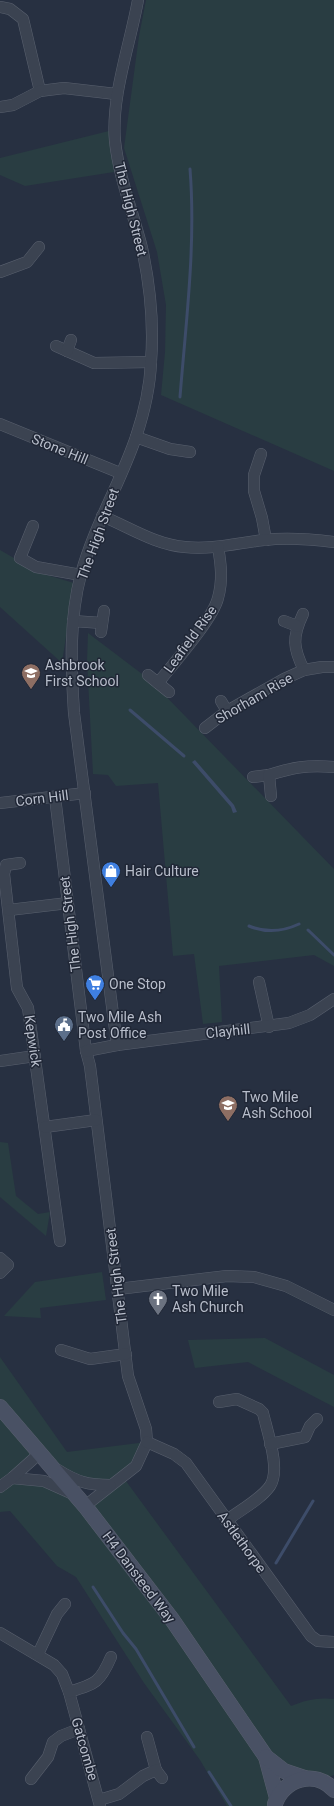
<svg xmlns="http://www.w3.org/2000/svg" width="334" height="1806" font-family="Roboto,sans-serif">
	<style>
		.green { fill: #293d42; fill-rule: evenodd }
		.water { fill: #3d4c69 }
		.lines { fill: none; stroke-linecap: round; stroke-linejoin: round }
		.stream { stroke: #3d4c69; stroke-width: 3 }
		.street-casing { stroke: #59606e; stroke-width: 12 }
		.secondary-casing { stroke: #59606e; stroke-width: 16 }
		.street { stroke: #3b4351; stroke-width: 11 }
		.secondary { stroke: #495164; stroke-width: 15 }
		.labels { text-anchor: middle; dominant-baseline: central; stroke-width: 3; stroke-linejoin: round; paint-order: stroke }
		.street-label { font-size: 14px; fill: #b8becb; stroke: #202736 }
		.poi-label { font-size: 14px; fill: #b8becb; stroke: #202736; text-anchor: start }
	</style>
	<rect width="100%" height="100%" fill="#273041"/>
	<!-- green -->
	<g class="green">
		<polygon points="146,0 334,0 334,471 161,395 165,352 166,305 157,252 124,148 139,36"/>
		<polygon points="109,131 114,172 25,186 0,175 0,158"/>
		<polygon points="0,550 40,573 74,583 62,663 0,607"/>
		<polygon points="88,633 150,680 334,869 334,966 314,955 219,966 222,1022 203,1024 194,954 173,956 158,783 116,786 108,775 93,774 87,661"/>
		<polygon points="0,1142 8,1143 16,1196 38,1214 50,1212 46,1236 0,1197"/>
		<polygon points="102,1272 106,1300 40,1308 41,1318 4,1316 35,1282"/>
		<polygon points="265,1338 334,1375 334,1407 248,1362 195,1368 188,1340"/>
		<path d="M0,1357l67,95 80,-10 -24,35 168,229c14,-6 28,-9 43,-7v76l-13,5 -55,-23 8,49h-47l-27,-46 -56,-77 -68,-106 -19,-11 -47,-55 -10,1zM40,1453l52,32 18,1 -25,20 -10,-11 -62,-17z"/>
	</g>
	<!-- water -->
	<polygon class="water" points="195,760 234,805 237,812 233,813 231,807 192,762"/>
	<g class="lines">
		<!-- stream -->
		<g class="stream">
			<path d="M180,397c6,-76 16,-152 10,-228"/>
			<polyline points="130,710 184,756"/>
			<path d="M249,926c17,7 33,6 50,-2"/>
			<polyline points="308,930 334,955"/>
			<polyline points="276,1563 313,1501"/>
			<polyline points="93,1587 123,1633 136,1649 194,1747"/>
			<polyline points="209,1772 231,1806"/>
		</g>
		<defs>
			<g id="street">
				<polyline points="0,7 10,9 23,19 40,91"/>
				<polyline points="0,107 13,105 40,91 64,88 116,94"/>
				<polyline points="0,272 27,262 39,247"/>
				<polyline points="56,346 94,363 151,362"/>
				<polyline points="67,351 71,340"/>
				<polyline points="0,424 120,473"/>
				<polyline points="136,437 170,449 190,452"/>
				<polyline points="261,454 254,475 254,491 262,518 266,540"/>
				<path d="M102,516c27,11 54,29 83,31 26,3 53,-4 79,-7 24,-3 46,-1 70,2"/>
				<polyline points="33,526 20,558 36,567 81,575"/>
				<path d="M303,614c-11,23 -10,34 1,56"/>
				<polyline points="73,621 102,623"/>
				<polyline points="284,621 297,626"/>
				<polyline points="101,632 104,611"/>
				<polyline points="148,675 169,692"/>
				<path d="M158,683c15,-19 55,-64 60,-85 5,-18 3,-34 0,-51"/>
				<polyline points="221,701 227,711"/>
				<polyline points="205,728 227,711 284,679 304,670 322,667 334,667"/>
				<polyline points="253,777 269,775"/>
				<path d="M271,796l-2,-21c25,-8 38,-10 65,-8"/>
				<polyline points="55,797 86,1051 90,1066 128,1376 146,1429 147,1442 136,1466 85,1506"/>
				<polyline points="0,803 85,793"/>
				<polyline points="20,863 6,865 4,874 17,988 28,1008 60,1241"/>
				<polyline points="9,910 68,903"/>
				<polyline points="259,982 269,1027"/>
				<path d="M117,1045l-43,-332c-3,-46 -5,-94 7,-139 13,-48 39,-90 55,-137 8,-24 14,-50 15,-75 3,-38 -1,-77 -9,-114 -9,-36 -23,-70 -27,-107 -4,-45 15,-96 23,-141"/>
				<polyline points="86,1051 117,1045 289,1023 310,1015 334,999"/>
				<polyline points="0,1061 35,1056"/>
				<polyline points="45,1127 96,1120"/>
				<polyline points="0,1258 8,1265 0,1273"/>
				<polyline points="118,1289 227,1276 254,1277 286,1286 334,1310"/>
				<polyline points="61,1350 90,1359 126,1354"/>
				<path d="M219,1402l18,-3 22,10 4,4c4,18 18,57 7,73 -10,14 -30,24 -44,35"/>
				<polyline points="147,1442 174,1454 186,1463 311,1636 318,1641 334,1642"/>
				<polyline points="270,1444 305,1437 310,1426 317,1419"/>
				<path d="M58,1470c19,12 30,15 52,15"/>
				<polyline points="12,1478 44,1481 73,1494"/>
				<polyline points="0,1487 12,1478 40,1453"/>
				<polyline points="0,1633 54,1665 62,1674 69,1692 100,1806"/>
				<polyline points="38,1654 57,1614 65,1604"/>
				<path d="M69,1692c26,-8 31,-9 42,-35"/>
				<polyline points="147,1737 156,1770"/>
				<polyline points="31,1779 48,1757 53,1742 61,1736 79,1729"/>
				<polyline points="99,1800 119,1794 143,1776 156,1770 162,1778"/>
			</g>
			<g id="secondary">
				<polyline points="0,1407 85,1506 171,1618 266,1757 277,1798"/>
				<polyline points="266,1757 284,1771 305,1778"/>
				<path d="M275,1804c8,-25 40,-35 59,-14"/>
			</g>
		</defs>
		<!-- street casing -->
		<use href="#street" class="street-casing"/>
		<!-- secondary casing -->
		<use href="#secondary" class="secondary-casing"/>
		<!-- street -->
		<use href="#street" class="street"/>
		<!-- secondary -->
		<use href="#secondary" class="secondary"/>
	</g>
	<!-- icons -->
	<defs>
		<symbol id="school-pin" viewBox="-11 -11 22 30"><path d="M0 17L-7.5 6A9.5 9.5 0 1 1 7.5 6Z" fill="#8d6e63" stroke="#202736"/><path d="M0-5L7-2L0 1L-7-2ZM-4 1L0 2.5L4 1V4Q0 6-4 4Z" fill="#fff"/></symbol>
		<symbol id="shop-pin" viewBox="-11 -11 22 30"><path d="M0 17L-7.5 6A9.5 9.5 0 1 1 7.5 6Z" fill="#3f7fe0" stroke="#202736"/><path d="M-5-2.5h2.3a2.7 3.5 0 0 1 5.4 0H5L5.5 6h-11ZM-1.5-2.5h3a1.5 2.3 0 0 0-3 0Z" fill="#fff"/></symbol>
		<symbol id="supermarket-pin" viewBox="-11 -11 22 30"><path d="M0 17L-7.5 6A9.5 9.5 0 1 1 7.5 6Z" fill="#3f7fe0" stroke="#202736"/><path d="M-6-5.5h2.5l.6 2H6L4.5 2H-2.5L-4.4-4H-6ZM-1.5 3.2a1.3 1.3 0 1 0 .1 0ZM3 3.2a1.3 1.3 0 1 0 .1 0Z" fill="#fff"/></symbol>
		<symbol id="civic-pin" viewBox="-11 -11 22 30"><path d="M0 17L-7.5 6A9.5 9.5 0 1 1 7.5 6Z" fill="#5c6f8a" stroke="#202736"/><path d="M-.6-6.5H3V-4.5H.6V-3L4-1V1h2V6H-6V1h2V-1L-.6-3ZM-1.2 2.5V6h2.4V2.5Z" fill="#fff"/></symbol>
		<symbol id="church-pin" viewBox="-11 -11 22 30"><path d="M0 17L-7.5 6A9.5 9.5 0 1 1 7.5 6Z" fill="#6b7280" stroke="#202736"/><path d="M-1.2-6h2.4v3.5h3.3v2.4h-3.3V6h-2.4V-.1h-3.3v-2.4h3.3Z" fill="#fff"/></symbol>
	</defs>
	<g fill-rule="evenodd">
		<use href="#school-pin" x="20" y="662" width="22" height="30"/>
		<use href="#shop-pin" x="100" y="860" width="22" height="30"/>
		<use href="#supermarket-pin" x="84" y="973" width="22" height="30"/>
		<use href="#civic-pin" x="53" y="1014" width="22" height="30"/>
		<use href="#school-pin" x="217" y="1094" width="22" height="30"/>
		<use href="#church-pin" x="147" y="1288" width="22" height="30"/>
	</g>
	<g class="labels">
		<!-- street labels -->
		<g class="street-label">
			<text transform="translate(131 209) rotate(76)">The High Street</text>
			<text transform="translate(60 449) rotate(22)">Stone Hill</text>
			<text transform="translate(98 534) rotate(-70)">The High Street</text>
			<text transform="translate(190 639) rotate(-54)">Leafield Rise</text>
			<text transform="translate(254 698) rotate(-30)">Shorham Rise</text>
			<text transform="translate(42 798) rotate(-7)">Corn Hill</text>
			<text transform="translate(70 924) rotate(-97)">The High Street</text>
			<text transform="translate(228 1031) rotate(-6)">Clayhill</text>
			<text transform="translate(33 1041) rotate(82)">Kepwick</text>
			<text transform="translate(116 1276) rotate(-97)">The High Street</text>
			<text transform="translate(242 1542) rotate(54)">Astlethorpe</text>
			<text transform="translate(139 1577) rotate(53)">H4 Dansteed Way</text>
			<text transform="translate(85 1749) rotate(74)">Gatcombe</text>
		</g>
		<!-- poi labels -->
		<g class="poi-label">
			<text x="45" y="665">Ashbrook<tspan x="45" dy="16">First School</tspan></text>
			<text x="125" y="871">Hair Culture</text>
			<text x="109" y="984">One Stop</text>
			<text x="78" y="1017">Two Mile Ash<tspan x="78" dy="16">Post Office</tspan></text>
			<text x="242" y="1097">Two Mile<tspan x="242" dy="16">Ash School</tspan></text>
			<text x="172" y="1291">Two Mile<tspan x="172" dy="16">Ash Church</tspan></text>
		</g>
	</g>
</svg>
